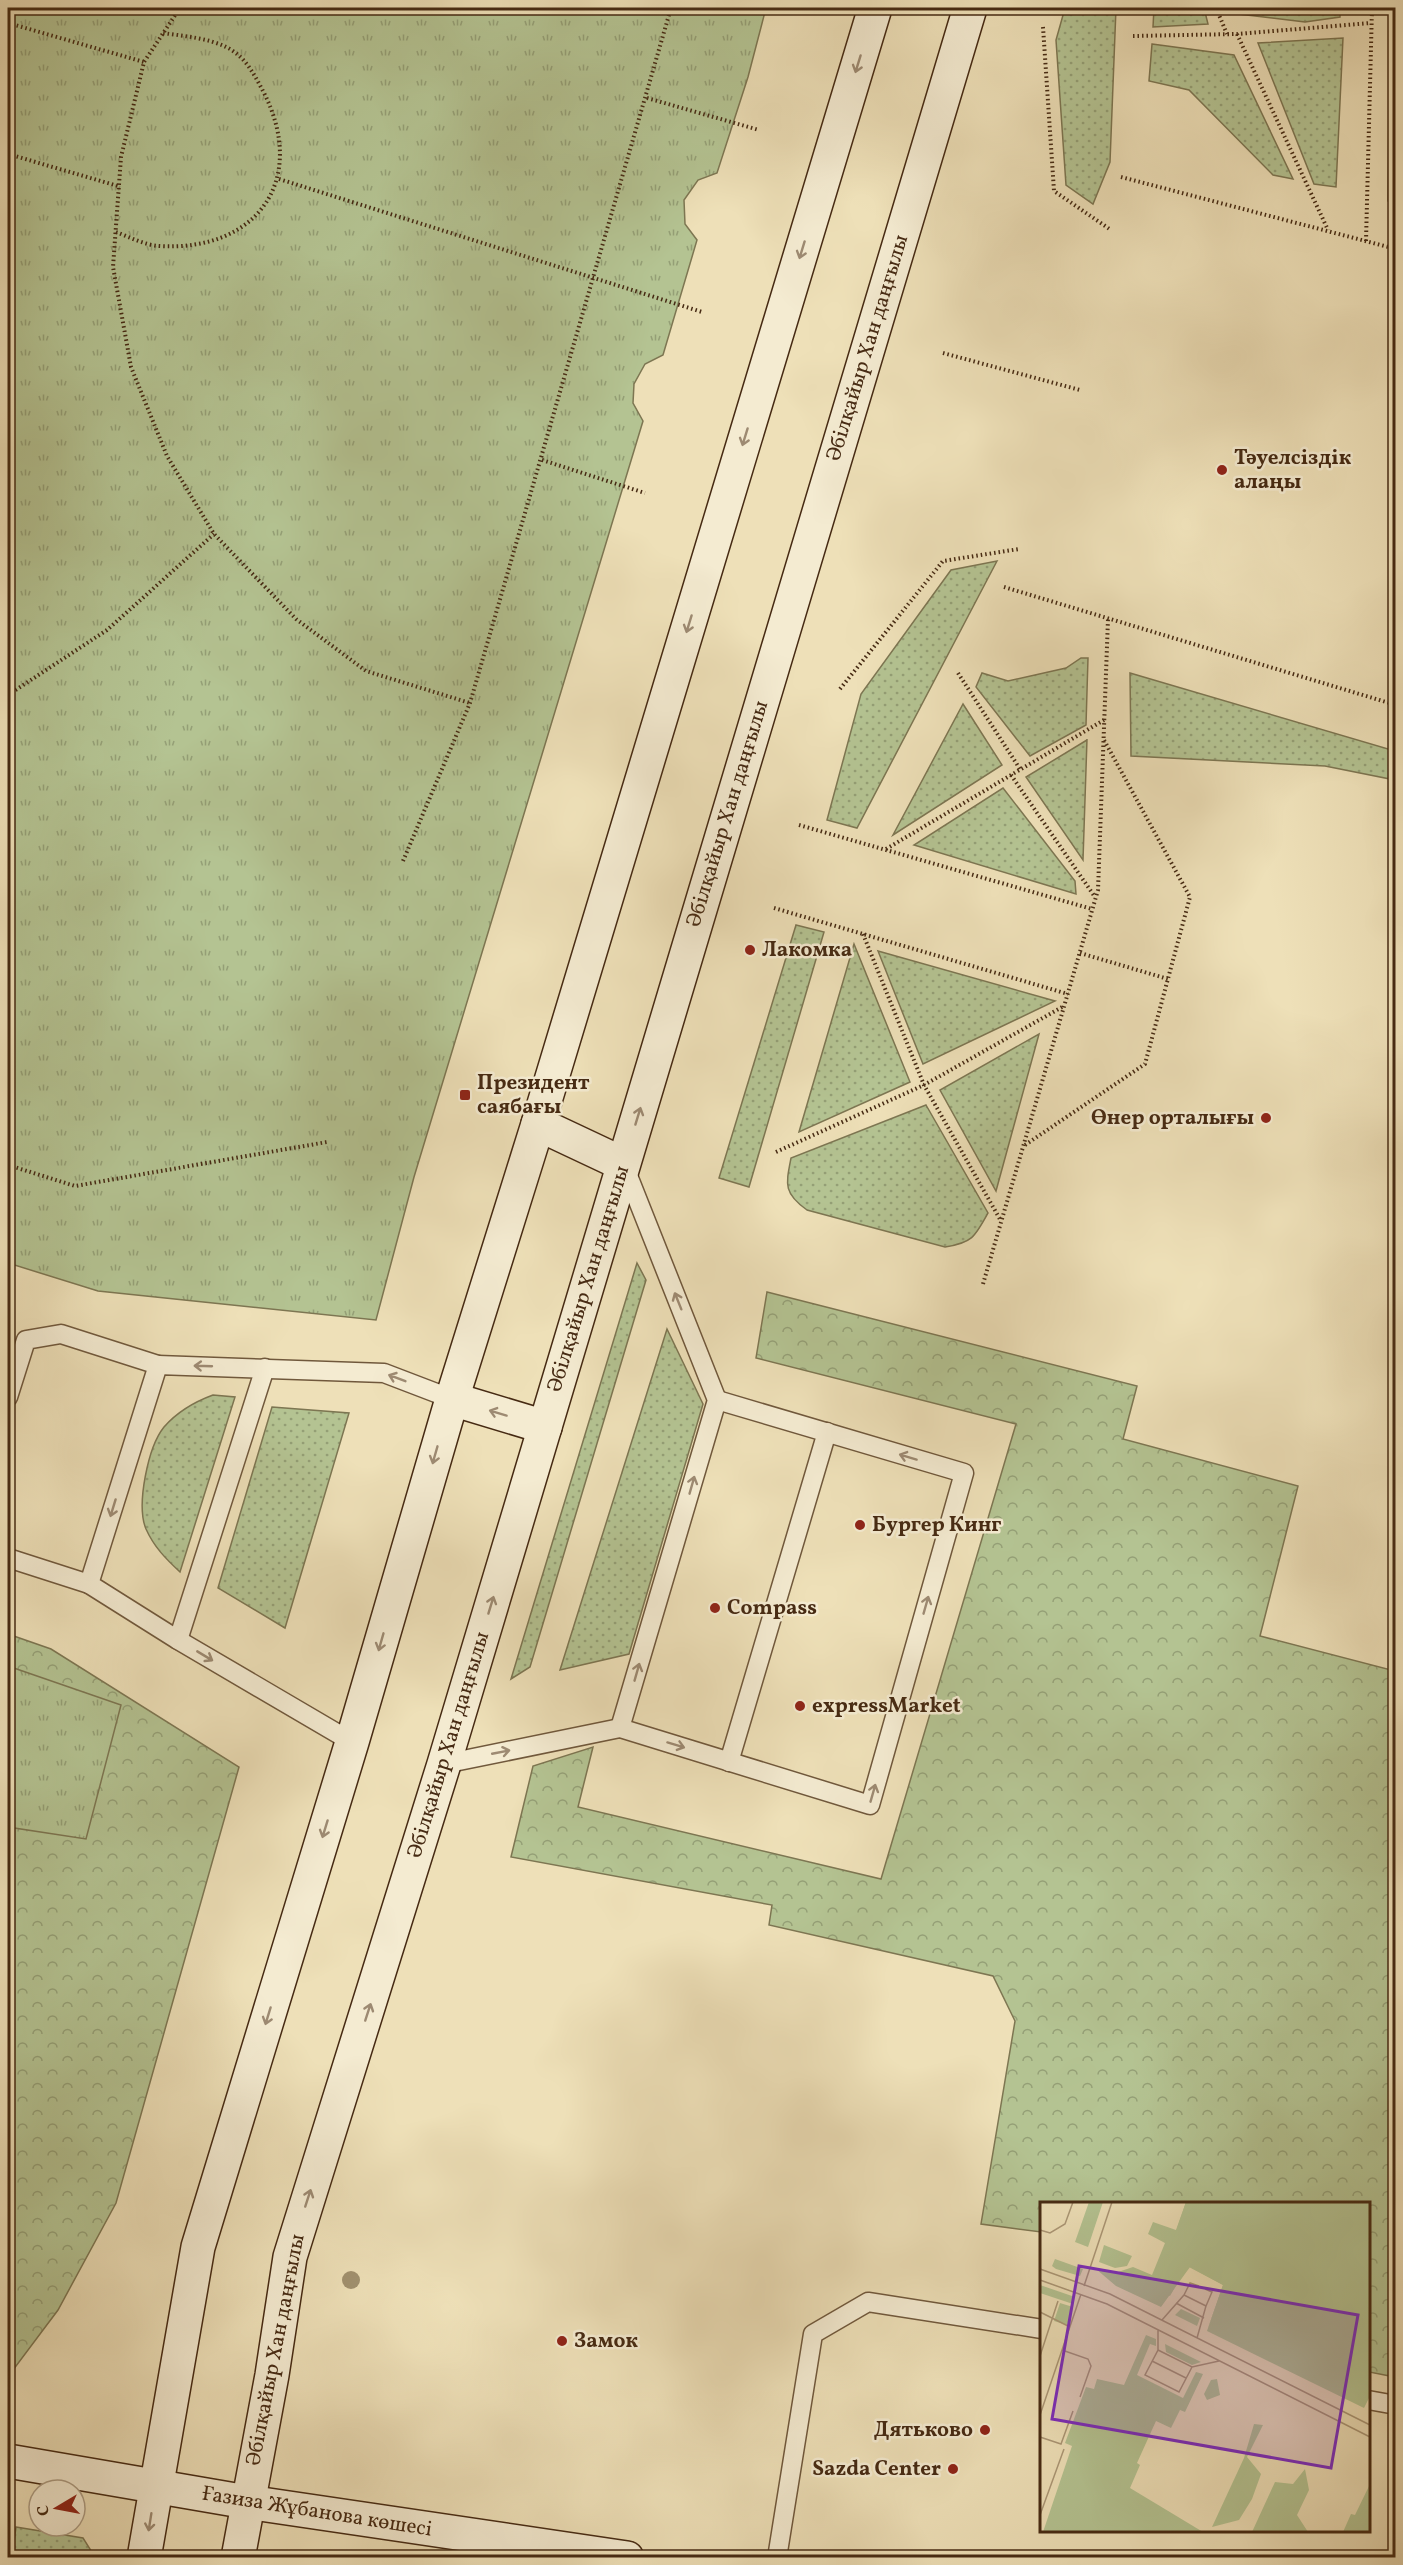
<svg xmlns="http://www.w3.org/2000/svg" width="1403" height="2565" font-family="Vollkorn,serif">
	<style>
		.grass { fill: url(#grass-dots); stroke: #7d7652; stroke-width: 1.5 }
		.forest { fill: url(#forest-crowns); stroke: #7d7652; stroke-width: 1.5 }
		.park { fill: url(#park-tufts); stroke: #7d7652; stroke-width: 1.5 }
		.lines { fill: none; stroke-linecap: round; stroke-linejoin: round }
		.lane-casing { stroke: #70583c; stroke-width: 21 }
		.secondary-casing { stroke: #462a13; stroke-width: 36 }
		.path { stroke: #462a13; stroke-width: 4; stroke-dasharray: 1.5 3; stroke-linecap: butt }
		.lane { stroke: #f4ebd1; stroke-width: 18 }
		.secondary { stroke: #f4ebd1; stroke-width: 33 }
		.tree { fill: #a1916f }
		.oneway { stroke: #9d8a72 }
		.poi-dot { fill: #8f2418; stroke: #f4ebd1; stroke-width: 2 }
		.labels { text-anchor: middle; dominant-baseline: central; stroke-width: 5; stroke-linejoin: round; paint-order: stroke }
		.street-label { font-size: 21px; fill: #462a13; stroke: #f4ebd1 }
		.poi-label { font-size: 21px; font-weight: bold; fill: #462a13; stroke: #f4ebd1; text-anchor: start }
		.inset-road { fill: none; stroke: #ab9776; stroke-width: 1.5 }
		.view { fill: #7b2cbf; fill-opacity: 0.15; stroke: #7b2cbf; stroke-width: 3 }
		.inset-edge { fill: none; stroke: #462a13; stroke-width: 3 }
	</style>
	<defs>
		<pattern id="grass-dots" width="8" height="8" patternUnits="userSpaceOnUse" patternTransform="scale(1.5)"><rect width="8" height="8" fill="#b4c392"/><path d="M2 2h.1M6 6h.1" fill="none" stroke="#949f76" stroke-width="1.8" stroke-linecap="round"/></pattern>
		<pattern id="forest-crowns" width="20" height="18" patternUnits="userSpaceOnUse" patternTransform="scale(1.5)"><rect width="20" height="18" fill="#b4c392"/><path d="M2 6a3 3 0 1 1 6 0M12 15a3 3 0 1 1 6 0" fill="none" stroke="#949f76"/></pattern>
		<pattern id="park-tufts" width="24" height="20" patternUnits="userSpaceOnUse" patternTransform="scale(1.5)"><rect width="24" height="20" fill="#b4c392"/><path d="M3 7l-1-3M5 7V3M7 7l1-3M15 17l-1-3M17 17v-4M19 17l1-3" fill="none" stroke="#949f76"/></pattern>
	</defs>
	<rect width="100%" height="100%" fill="#eee0b8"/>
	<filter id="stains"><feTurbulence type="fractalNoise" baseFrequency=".00333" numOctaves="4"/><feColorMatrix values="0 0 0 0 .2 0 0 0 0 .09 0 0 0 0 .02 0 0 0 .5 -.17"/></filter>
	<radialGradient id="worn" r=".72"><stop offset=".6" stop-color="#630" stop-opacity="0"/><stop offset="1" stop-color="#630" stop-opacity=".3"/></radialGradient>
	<!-- grass -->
	<g class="grass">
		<polygon points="1065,8 1116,8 1110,162 1093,204 1066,185 1056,40"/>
		<polygon points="1154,8 1204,8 1208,24 1153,27"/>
		<polygon points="1227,8 1340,8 1340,17 1305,22 1230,13"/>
		<polygon points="1390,8 1396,8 1395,203 1388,201"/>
		<polygon points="1343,38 1336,187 1314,184 1258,43"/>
		<polygon points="1152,44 1234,55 1293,179 1273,175 1189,90 1149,81"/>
		<polygon points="997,561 857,828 827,820 861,694 951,570"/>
		<polygon points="1081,658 1088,658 1086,725 1030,756 976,687 982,673 1008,681 1066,668"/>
		<polygon points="1130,673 1395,751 1395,780 1325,766 1131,756"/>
		<polygon points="963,704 1002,765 893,835"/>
		<polygon points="1087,740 1087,739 1083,860 1026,777"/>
		<polygon points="1003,788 1075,881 1076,894 914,845"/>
		<polygon points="796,925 824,932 749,1187 719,1178"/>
		<polygon points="854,944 910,1082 799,1132"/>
		<polygon points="878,951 1055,1001 923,1064"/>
		<polygon points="1039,1034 996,1191 940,1090"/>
		<path d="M926,1105l62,108c-13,24 -16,30 -43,34l-138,-37c-24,-17 -21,-26 -16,-52z"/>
		<polygon points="637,1263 646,1280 530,1667 511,1679"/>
		<polygon points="667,1329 703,1404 629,1654 560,1670"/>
		<path d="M213,1395l22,2 -55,175c-14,-13 -26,-25 -34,-43 -10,-24 2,-82 18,-102 14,-16 30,-25 49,-32z"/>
		<polygon points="272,1407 349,1413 285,1628 218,1588"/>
		<polygon points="16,2527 83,2538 95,2557 12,2557"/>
	</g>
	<!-- forest -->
	<g class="forest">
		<polygon points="767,1292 1137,1386 1123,1439 1298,1486 1260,1636 1395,1671 1395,2377 1369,2372 1368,2204 1042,2204 1041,2232 981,2224 1015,2021 993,1976 769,1925 772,1905 511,1857 533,1766 593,1747 578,1807 881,1879 1016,1424 756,1358"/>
		<polygon points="8,1634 51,1649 239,1767 116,2203 58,2310 10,2374 8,2382"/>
	</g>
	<!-- park -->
	<g class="park">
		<polygon points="8,8 766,8 748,77 717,173 698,180 684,200 685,224 697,240 663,355 645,364 634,384 633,403 643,421 414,1177 376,1320 98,1291 8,1263"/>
		<polygon points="8,1666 121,1705 86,1839 8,1827"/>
	</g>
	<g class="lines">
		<defs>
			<g id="lane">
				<polyline points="8,1397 26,1340 61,1334 158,1365"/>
				<polyline points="8,1558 89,1584"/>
				<polyline points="178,1640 265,1368"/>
				<polyline points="620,1728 717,1400 625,1168"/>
				<polyline points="352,1742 178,1640 89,1584 158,1365 384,1373 452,1399"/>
				<polyline points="729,1762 827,1432"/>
				<polyline points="444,1764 620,1728 870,1805 964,1473 717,1400"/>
				<polyline points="1368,2400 1396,2405"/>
				<polyline points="777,2558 813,2334 868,2302 1042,2329"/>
			</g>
			<g id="secondary">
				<polyline points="538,1124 623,1164"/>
				<polyline points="452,1399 545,1427"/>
				<polyline points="8,2461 247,2502 627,2558"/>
				<polyline points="144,2558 198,2247 352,1742 452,1399 538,1124 875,8"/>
				<polyline points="238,2558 272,2375 290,2257 444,1764 970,8"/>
			</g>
		</defs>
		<!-- lane casing -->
		<use href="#lane" class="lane-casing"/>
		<!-- secondary casing -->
		<use href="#secondary" class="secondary-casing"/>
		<!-- path -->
		<g class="path">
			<polyline points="180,8 144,62 121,157 113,267 131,367 167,456 214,534 296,619 366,671 470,703"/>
			<polyline points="1216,8 1227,34"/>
			<polyline points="8,23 144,62"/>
			<polyline points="1043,27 1054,191 1111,230"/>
			<polyline points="1237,34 1328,230"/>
			<polyline points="1133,36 1237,34 1371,23"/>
			<polyline points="647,98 759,130"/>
			<polyline points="8,154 118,186"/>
			<polyline points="1121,177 1396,249"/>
			<polyline points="279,179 702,312"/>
			<path d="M116,232c13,5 29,13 43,14 98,6 150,-66 104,-155 -9,-17 -18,-35 -37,-44 -18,-9 -43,-11 -63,-14"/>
			<polyline points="1366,241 1372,8"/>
			<polyline points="943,353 1080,390"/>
			<polyline points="542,460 645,493"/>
			<polyline points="1004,587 1396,705"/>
			<polyline points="958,673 1020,769"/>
			<polyline points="840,689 943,561 1019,549"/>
			<polyline points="8,695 107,630 214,534"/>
			<polyline points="1011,775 1095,897"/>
			<polyline points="799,825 1092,909"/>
			<polyline points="886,849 1104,720"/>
			<polyline points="403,861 470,703 671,8"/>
			<polyline points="774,908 1068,994"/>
			<polyline points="863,934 924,1085 1001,1221"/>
			<polyline points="1080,953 1168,979"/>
			<polyline points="1025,1145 1145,1064 1190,897 1104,740"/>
			<polyline points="776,1152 924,1085 1064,1006"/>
			<polyline points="8,1165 75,1186 327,1142"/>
			<polyline points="983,1284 1098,890 1108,619"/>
		</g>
		<!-- lane -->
		<use href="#lane" class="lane"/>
		<!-- secondary -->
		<use href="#secondary" class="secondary"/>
	</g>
	<!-- trees -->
	<circle class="tree" cx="351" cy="2280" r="9"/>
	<!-- one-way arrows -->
	<defs><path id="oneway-shaft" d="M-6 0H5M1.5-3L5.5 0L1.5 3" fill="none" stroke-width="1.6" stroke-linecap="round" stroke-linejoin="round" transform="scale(1.5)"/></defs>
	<g class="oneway">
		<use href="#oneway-shaft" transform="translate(858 64) rotate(107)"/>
		<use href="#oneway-shaft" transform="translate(802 250) rotate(107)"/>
		<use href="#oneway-shaft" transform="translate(745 437) rotate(107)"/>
		<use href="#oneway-shaft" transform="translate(689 624) rotate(107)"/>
		<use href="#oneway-shaft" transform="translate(638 1116) rotate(-73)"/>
		<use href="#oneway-shaft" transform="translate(678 1301) rotate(-112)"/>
		<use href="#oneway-shaft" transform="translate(203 1366) rotate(-178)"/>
		<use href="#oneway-shaft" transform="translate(397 1378) rotate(-159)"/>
		<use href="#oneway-shaft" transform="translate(498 1413) rotate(-163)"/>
		<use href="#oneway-shaft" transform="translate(435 1455) rotate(106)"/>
		<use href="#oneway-shaft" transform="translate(908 1457) rotate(-163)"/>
		<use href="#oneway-shaft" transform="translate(692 1485) rotate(-74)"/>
		<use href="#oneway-shaft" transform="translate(113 1508) rotate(107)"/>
		<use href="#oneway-shaft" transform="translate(491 1605) rotate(-73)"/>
		<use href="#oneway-shaft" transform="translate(926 1605) rotate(-74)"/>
		<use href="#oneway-shaft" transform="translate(381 1642) rotate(106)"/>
		<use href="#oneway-shaft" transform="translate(205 1656) rotate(31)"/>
		<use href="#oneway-shaft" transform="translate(637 1672) rotate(-74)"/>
		<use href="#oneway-shaft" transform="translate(676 1745) rotate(17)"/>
		<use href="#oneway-shaft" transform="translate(501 1752) rotate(-11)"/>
		<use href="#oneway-shaft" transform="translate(873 1793) rotate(-74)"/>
		<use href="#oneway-shaft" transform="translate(325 1829) rotate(107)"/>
		<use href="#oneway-shaft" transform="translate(368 2012) rotate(-72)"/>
		<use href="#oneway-shaft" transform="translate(268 2016) rotate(107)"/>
		<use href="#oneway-shaft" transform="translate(308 2198) rotate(-72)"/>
		<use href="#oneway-shaft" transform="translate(150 2522) rotate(99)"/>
	</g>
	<!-- markers -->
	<g class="poi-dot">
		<circle cx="1222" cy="470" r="6"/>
		<circle cx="750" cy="950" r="6"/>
		<rect x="459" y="1089" width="12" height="12" rx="3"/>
		<circle cx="1266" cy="1118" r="6"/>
		<circle cx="860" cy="1525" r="6"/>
		<circle cx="715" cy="1608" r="6"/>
		<circle cx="800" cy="1706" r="6"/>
		<circle cx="562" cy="2341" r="6"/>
		<circle cx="985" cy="2430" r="6"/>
		<circle cx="953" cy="2469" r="6"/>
	</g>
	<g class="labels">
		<!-- street labels -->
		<g class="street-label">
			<text transform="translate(868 348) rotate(-73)">Әбілқайыр Хан даңғылы</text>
			<text transform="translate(728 814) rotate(-73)">Әбілқайыр Хан даңғылы</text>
			<text transform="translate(589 1279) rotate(-73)">Әбілқайыр Хан даңғылы</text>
			<text transform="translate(449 1745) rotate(-73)">Әбілқайыр Хан даңғылы</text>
			<text transform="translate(276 2350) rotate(-79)">Әбілқайыр Хан даңғылы</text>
			<text transform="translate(317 2512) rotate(9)">Ғазиза Жұбанова көшесі</text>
		</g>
		<!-- poi labels -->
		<g class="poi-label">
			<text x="1234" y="458">Тәуелсіздік<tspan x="1234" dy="24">алаңы</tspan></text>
			<text x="762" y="950">Лакомка</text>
			<text x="477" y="1083">Президент<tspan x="477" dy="24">саябағы</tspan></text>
			<text x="1254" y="1118" text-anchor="end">Өнер орталығы</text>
			<text x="872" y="1525">Бургер Кинг</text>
			<text x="727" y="1608">Compass</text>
			<text x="812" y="1706">expressMarket</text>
			<text x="574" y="2341">Замок</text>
			<text x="973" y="2430" text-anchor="end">Дятьково</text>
			<text x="941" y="2469" text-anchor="end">Sazda Center</text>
		</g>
	</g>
	<!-- overview -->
	<g transform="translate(1040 2202)">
		<rect width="330" height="330" fill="#eee0b8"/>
		<path d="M49,0h14l-15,45 -13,-5zM64,43l28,11 -5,10 -12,2 -16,-6zM15,57l28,10 -3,7 -24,-7 -4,-3zM0,83l32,11 1,8 -33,-11zM20,101l13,4 -6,18 -13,-4zM141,107l19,9 -3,8 -22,-11zM125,142l36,18 -9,3 -26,-13zM177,177l3,16 -13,5 -3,-6 7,-14zM214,222l9,1 -16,32 14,17 -9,25 -13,21 -27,7 32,-69zM265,267l4,21 -12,25 11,17h-56l23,-50 18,2z" fill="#b4c392"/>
		<path d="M146,0l56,35 -35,94 16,-46 -33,-18 -29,40 -45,-21 -20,-17 22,3 15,-5 19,8 13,-32 -17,-9 5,-12 23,8zM106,133l10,4v7l-6,-2 -13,31 46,23 13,-26 7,2 -18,38 -5,-2 -9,18 -15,-7 -19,42 3,2 -10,23 73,44h-160l29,-86 -7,-3 21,-56 8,2 3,-10 27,6z" fill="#b4c392"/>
		<path d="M146,0h184v194l-6,12 -157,-77 16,-46 -36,-19 -17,30 -14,-7zM330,282v48h-27l8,-18 4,1z" fill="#b4c392"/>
		<path class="inset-road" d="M0,28l10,3 15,-9 8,-22M0,67l70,25 260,131M0,78l67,24 263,133M44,84l28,-84M165,87l7,3 -6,14M144,93l6,-12 9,3M136,101l28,15M0,110l30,15M122,118l22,-25 22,11 -9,32M118,128v20l-13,25 34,17 13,-25M22,148l26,9 3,7 -11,31M118,148l34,17 27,-6M0,154l18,-55M112,159l34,17M0,213l41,-121M0,235l21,7 12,-33M0,313l24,-66"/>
		<path class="view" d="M39,64l279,49 -27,153 -279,-49z"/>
		<rect width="330" height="330" class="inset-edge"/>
	</g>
	<!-- margin -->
	<rect width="1403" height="2565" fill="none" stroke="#eee0b8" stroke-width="30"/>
	<rect x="9" y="9" width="1385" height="2547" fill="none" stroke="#462a13" stroke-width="3"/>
	<rect x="15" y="15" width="1373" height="2535" fill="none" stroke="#462a13" stroke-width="1.5"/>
	<!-- north arrow -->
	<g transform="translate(57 2508) rotate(260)"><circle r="28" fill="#f4ebd1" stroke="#ae9e85" stroke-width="1.5"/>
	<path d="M0-4.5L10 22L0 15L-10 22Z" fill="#8f2418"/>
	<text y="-9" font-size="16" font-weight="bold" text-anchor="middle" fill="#462a13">С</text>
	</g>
	<rect width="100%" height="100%" filter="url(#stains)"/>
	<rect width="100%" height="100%" fill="url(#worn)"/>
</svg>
